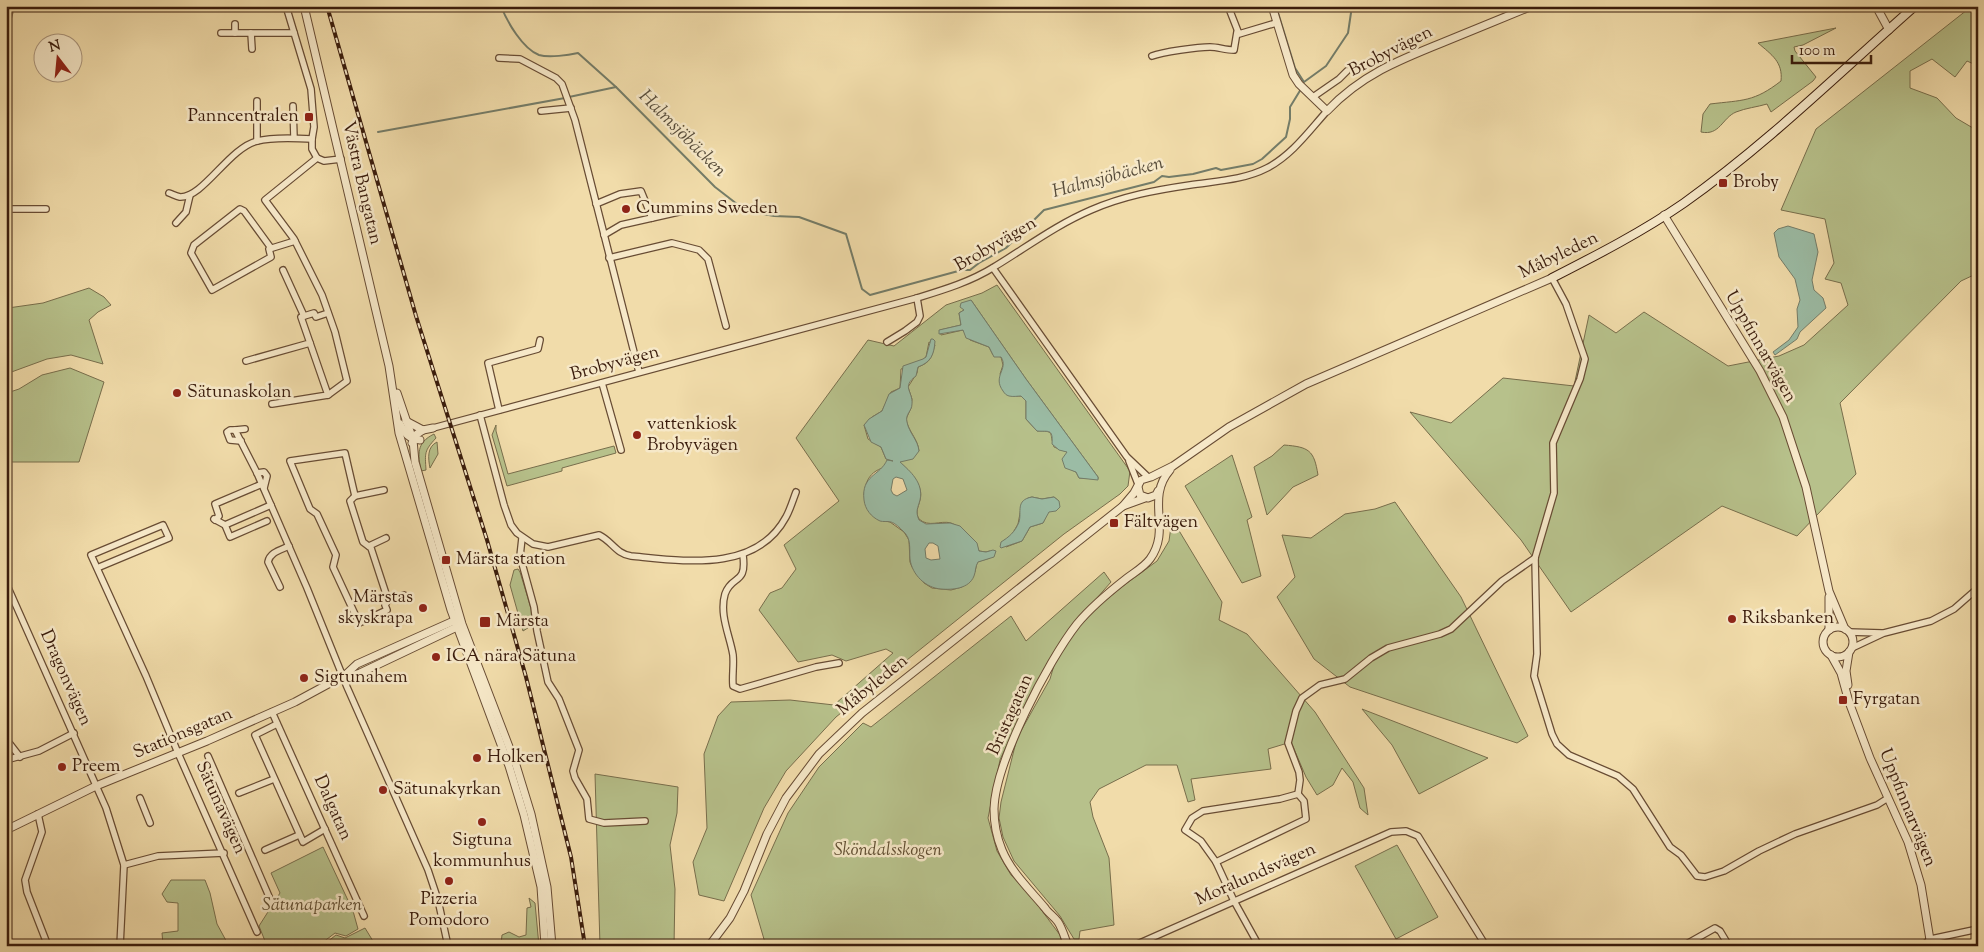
<svg xmlns="http://www.w3.org/2000/svg" width="1984" height="952" font-family="'Sorts Mill Goudy',serif">
	<style>
		.green { fill: #b7c18b; stroke: #786e4c; fill-rule: evenodd }
		.water { fill: #9bbca5; stroke: #747c68; fill-rule: evenodd }
		.lines { fill: none; stroke-linecap: round; stroke-linejoin: round }
		.stream { stroke: #747c68; stroke-width: 2 }
		.minor-casing { stroke: #684c34; stroke-width: 8 }
		.tertiary-casing { stroke: #684c34; stroke-width: 9 }
		.secondary-casing { stroke: #3a1c0c; stroke-width: 10 }
		.minor { stroke: #f6e8c8; stroke-width: 5.5 }
		.tertiary { stroke: #f6e8c8; stroke-width: 7 }
		.secondary { stroke: #f6e8c8; stroke-width: 8 }
		.rail-casing { stroke: #3a1c0c; stroke-width: 4 }
		.rail { stroke: #f6e8c8; stroke-width: 2; stroke-dasharray: 5.5; stroke-linecap: butt }
		.poi-dot { fill: #8f2418; stroke: #f6e8c8; stroke-width: 2 }
		.labels { text-anchor: middle; dominant-baseline: central; stroke-width: 5; stroke-linejoin: round; paint-order: stroke }
		.street-label { font-size: 18px; fill: #3a1c0c; stroke: #f6e8c8 }
		.poi-label { font-size: 18px; fill: #3a1c0c; stroke: #f6e8c8; text-anchor: start }
		.park-label { font-size: 18px; font-style: italic; fill: #604e32; stroke: #f6e8c8 }
		.water-label { font-size: 19px; font-style: italic; fill: #574c3a; stroke: #f6e8c8 }
	</style>
	<rect width="100%" height="100%" fill="#f1dcaa"/>
	<filter id="stains"><feTurbulence type="fractalNoise" baseFrequency=".004" numOctaves="4"/><feColorMatrix values="0 0 0 0 .2 0 0 0 0 .09 0 0 0 0 .02 0 0 0 .5 -.17"/></filter>
	<radialGradient id="worn" r=".72"><stop offset=".6" stop-color="#630" stop-opacity="0"/><stop offset="1" stop-color="#630" stop-opacity=".3"/></radialGradient>
	<!-- green -->
	<g class="green">
		<polygon points="1972,6 1978,6 1978,66 1967,61 1955,77 1932,59 1910,71 1910,88 1937,98 1956,118 1978,131 1978,273 1961,281 1840,403 1856,474 1797,536 1722,506 1571,612 1521,540 1410,412 1451,423 1503,378 1574,386 1589,315 1616,333 1644,312 1728,366 1779,356 1804,345 1848,305 1841,283 1825,279 1834,263 1825,219 1781,210 1816,129"/>
		<path d="M1836,28l-33,17 -9,2 1,4 21,26 -3,4 -42,31 -4,-8c-10,3 -21,4 -31,8 -14,6 -16,24 -35,20l2,-18 7,-10c33,-4 44,-2 71,-23 2,-19 -9,-26 -23,-38z"/>
		<path d="M997,285l133,186 -2,15 -8,8 -56,40 -228,183 -50,54 -22,37 -40,93 -25,-6 -6,-33 14,-34 -3,-74 14,-38 13,-14 59,-2 44,5 59,-52 -7,-4 -40,12 -14,-6 -34,7 -39,-52 11,-17 12,-5 14,-19 -12,-24 55,-44 -43,-63 72,-98 26,6 52,-41 36,-12zM971,300l55,79 72,98v2l-19,-1 -3,-6 -4,-2 -5,-18 -13,-5c-5,-15 1,-16 -17,-16l-11,-12v-18l-4,-5h-8l-14,-22 3,-9 -2,-8 -8,-2 -4,-8 -19,-7 -7,-10 -22,5 -1,-5 21,-5 -2,-12 5,-3 -1,-2zM929,342l6,3c-4,13 -4,17 -17,22l-1,6 -9,14 4,12 -1,9 -5,11c2,12 12,20 13,32l-33,8 -5,-12 -13,-8 -4,-14 8,-8 10,-6 9,-19 9,-4 1,-19 19,-7 6,-5zM903,465c8,9 21,21 17,35 -2,8 -5,12 -1,19 10,9 21,1 32,4 11,4 25,17 28,28l7,1 4,-1v7l-13,4 -2,10 -13,15 -11,3 -19,-2 -8,-5 -12,-16 -2,-5 -1,-22 -5,-8 -14,-10 -10,-2 -16,-25c2,-25 17,-29 39,-30zM1032,497l10,2 12,-2 5,4 -12,13 -4,9 -13,4 -8,14 -16,6 -2,-7 6,-2 8,-14 4,-21 6,-5z"/>
		<polygon points="89,288 104,297 111,305 98,312 89,320 103,364 71,355 47,359 6,374 8,308 43,303"/>
		<polygon points="70,368 104,382 79,462 12,462 6,444 6,400 10,392 19,389 42,375"/>
		<polygon points="496,425 496,431 508,474 614,446 616,453 562,468 562,471 507,486 492,435"/>
		<path d="M434,434l2,4c-12,13 -11,15 -10,32l-5,1c-3,-17 -5,-28 13,-37z"/>
		<path d="M437,442l1,12 -8,14c-2,-10 -3,-21 7,-26z"/>
		<path d="M1284,445c25,2 30,5 34,30l-25,12 -26,28 -13,-48 18,-11z"/>
		<polygon points="1232,455 1252,517 1247,520 1261,576 1242,583 1185,486"/>
		<polygon points="1395,502 1461,597 1528,736 1517,743 1350,687 1314,659 1277,597 1295,577 1282,535 1311,538 1345,514 1375,509"/>
		<polygon points="1172,519 1222,602 1219,620 1247,634 1315,712 1364,788 1368,815 1360,808 1353,782 1342,768 1333,785 1317,795 1306,777 1291,742 1268,749 1271,769 1191,779 1195,800 1188,802 1177,765 1146,765 1099,789 1090,802 1093,817 1109,858 1114,925 1080,931 1079,939 1074,939 1060,916 1014,861 1003,837 999,818 1001,802 1017,738 1050,679 1057,655 1085,617 1123,586 1157,561 1169,541"/>
		<polygon points="518,569 520,572 534,618 534,624 523,631 510,585 514,570"/>
		<polygon points="1104,572 1111,582 1081,616 1053,653 1028,698 1000,760 988,818 997,851 1011,875 1031,896 1060,935 1062,946 766,946 751,895 788,813 819,767 863,723 871,727 1011,616 1026,641"/>
		<polygon points="1362,709 1488,758 1419,794 1392,745"/>
		<polygon points="595,774 678,787 677,813 670,845 675,889 674,946 600,946"/>
		<polygon points="1397,845 1438,917 1396,939 1355,866"/>
		<polygon points="323,847 353,911 358,929 346,936 335,933 318,946 267,946 259,926 280,893 271,873"/>
		<polygon points="171,880 205,880 210,893 217,924 229,946 163,945 162,933 178,931 178,903 167,902 162,894"/>
		<polygon points="529,898 535,903 539,946 523,946 522,941 501,944 502,935 509,932 519,937 526,935 527,908 531,907"/>
		<polygon points="365,928 376,946 322,946 336,935 345,938"/>
	</g>
	<!-- water -->
	<g class="water">
		<polygon points="1788,226 1814,234 1818,252 1812,280 1814,290 1823,298 1826,308 1800,332 1797,339 1775,355 1773,352 1789,340 1798,327 1797,309 1800,300 1795,279 1779,257 1774,233 1778,229"/>
		<path d="M971,300l55,79 72,98v3l-19,-2 -3,-6 -11,-4 -3,-9 5,-7 -8,-2 -7,-6c1,-16 -3,-12 -15,-13l-11,-12v-18l-5,-5c-3,0 -8,1 -12,0 -3,-1 -4,-2 -6,-5 -11,-15 6,-22 -2,-34h-7l-5,-10 -23,-9 -3,-8 -24,4v-4l22,-5 -2,-12 5,-3 -4,-3 1,-4z"/>
		<path d="M931,339h2l2,2c-1,14 -4,21 -17,26l-2,9c-15,11 -3,15 -4,28 0,7 -7,10 -5,18 2,11 11,18 12,29l-6,8 -13,3c10,9 24,21 20,38 -2,8 -5,11 -1,20l7,4 24,-1 10,3 17,17 2,8 7,1 7,-2 3,1 -2,6 -16,5c-3,5 -2,9 -4,14 -5,13 -22,14 -33,13 -15,-1 -29,-14 -31,-30 -1,-10 2,-20 -7,-28 -3,-3 -8,-8 -12,-9 -4,-1 -8,0 -11,-1 -9,-4 -15,-12 -16,-21 -3,-25 16,-24 23,-40l6,1 -7,-2 -5,-12 -10,-5 -7,-17 5,-6 13,-8 7,-17 11,-6 3,-22 20,-7 3,-2zM896,477l7,2 4,11 -10,6 -4,-2 -2,-4 2,-11zM929,543h4l5,3 2,13 -9,1 -5,-2 -1,-9z"/>
		<path d="M1032,497l10,2 12,-2 5,4 1,6 -4,4 -7,1 -6,11 -13,4 -8,14 -21,7 -1,-1 1,-5c8,-5 14,-10 18,-20 3,-10 -4,-22 13,-25z"/>
	</g>
	<g class="lines">
		<!-- stream -->
		<g class="stream">
			<path d="M501,6c6,16 22,43 38,49 10,3 30,0 39,-2l38,34"/>
			<polyline points="1276,6 1295,68 1304,82 1326,66 1348,33 1352,6"/>
			<polyline points="569,97 616,87 715,187 746,211 774,216 799,217 846,234 862,289 870,295 962,270 970,270 979,263 1006,248 1044,210 1154,182 1162,176 1169,177 1193,174 1216,168 1221,170 1253,164 1262,159 1286,137 1290,119 1290,107 1301,89"/>
			<polyline points="378,132 565,98"/>
		</g>
		<defs>
			<g id="minor">
				<polyline points="286,6 311,89 314,127 312,139 312,149 317,158 324,161 341,159"/>
				<polyline points="1228,6 1239,34 1276,23"/>
				<polyline points="6,26 11,6"/>
				<polyline points="221,33 294,33"/>
				<polyline points="235,33 235,24"/>
				<polyline points="251,33 252,49"/>
				<path d="M1152,56c10,-4 46,-9 58,-9 8,0 15,3 24,3l3,-18"/>
				<polyline points="499,58 520,59 556,78 562,84 575,120 639,372"/>
				<polyline points="1313,97 1339,79 1347,71"/>
				<polyline points="257,101 257,141"/>
				<polyline points="293,106 294,138"/>
				<polyline points="541,111 571,108"/>
				<polyline points="317,158 265,200 294,239 322,295 335,332 347,381 328,395"/>
				<path d="M169,193c3,1 7,3 11,4 23,1 49,-49 77,-56 15,-4 39,-3 55,-2"/>
				<polyline points="596,204 620,194 641,191 652,218"/>
				<polyline points="6,209 46,209"/>
				<polyline points="176,223 186,212 190,195"/>
				<polyline points="604,235 621,225 683,211"/>
				<polyline points="271,248 244,211 240,209 194,245 191,253 212,290 271,257 269,249 295,241"/>
				<polyline points="609,258 672,243 699,250 708,259 726,326"/>
				<polyline points="993,268 1127,457 1148,477"/>
				<polyline points="283,270 304,316"/>
				<polyline points="1552,278 1566,304 1585,359 1580,379 1553,443 1554,493 1535,558 1537,654 1534,676 1552,734 1557,744 1569,755 1618,776 1633,789 1670,847 1681,855 1697,876 1705,877 1724,871 1759,851 1795,834 1877,805 1888,798"/>
				<polyline points="887,342 905,331 917,322 920,316 917,298"/>
				<polyline points="246,361 310,343 301,317 314,313 316,317 328,313"/>
				<polyline points="602,383 621,450"/>
				<polyline points="272,404 328,395 310,343"/>
				<polyline points="499,410 488,363 538,349 540,340"/>
				<path d="M480,415l24,90 7,20 6,8 16,11 15,3 51,-12c13,6 17,19 32,21 53,5 125,17 155,-39 4,-7 7,-17 10,-25"/>
				<path d="M433,428l484,-130c26,-8 53,-16 77,-31 33,-20 62,-42 97,-57 32,-14 65,-20 99,-25 26,-4 54,-5 77,-17 25,-13 42,-37 60,-57"/>
				<polyline points="245,429 235,430 257,473 307,588 347,687 428,870 438,900 448,946"/>
				<polyline points="235,430 230,430 227,432 230,440 241,441"/>
				<polyline points="1129,461 1138,484"/>
				<polyline points="257,473 264,472 267,476 264,488"/>
				<polyline points="384,490 355,496 345,453 290,461 310,509 317,514 336,555 333,567 359,623 387,610 385,605 388,600 404,595"/>
				<polyline points="355,496 350,501 363,542 371,548 388,600"/>
				<polyline points="214,519 225,525 230,537 267,521"/>
				<polyline points="215,520 219,516 215,504 262,484"/>
				<polyline points="225,525 271,505"/>
				<polyline points="522,538 520,556 534,607 537,631 548,682 559,699 579,750 573,771 575,778 587,799 589,819 604,823 645,821"/>
				<polyline points="369,546 386,538"/>
				<path d="M743,555c4,31 -11,19 -18,39 -6,21 5,42 8,61 1,11 -1,21 0,31l7,3 76,-22 23,-4"/>
				<polyline points="97,568 169,538 163,525 91,555 146,676 178,753 257,932"/>
				<polyline points="6,583 106,808 124,865 120,946"/>
				<path d="M280,587l-12,-25c2,-10 13,-12 21,-16"/>
				<polyline points="1849,632 1882,633"/>
				<polyline points="1852,648 1884,633 1931,621 1954,609 1978,588"/>
				<polyline points="272,712 364,916"/>
				<polyline points="277,724 255,735 303,842 325,829"/>
				<polyline points="6,739 20,757"/>
				<polyline points="208,756 274,908"/>
				<polyline points="6,760 39,751 74,733"/>
				<polyline points="239,793 274,779"/>
				<polyline points="1298,794 1300,780 1299,772 1288,743 1296,711 1302,698 1320,685 1345,679 1371,658 1388,648 1440,634 1451,629 1502,581 1535,558"/>
				<polyline points="140,798 150,823"/>
				<polyline points="38,814 42,832 25,880 27,892 48,946"/>
				<polyline points="265,850 299,835"/>
				<polyline points="1216,862 1306,819 1304,801 1298,794"/>
				<polyline points="124,865 158,856 224,853"/>
				<polyline points="1133,946 1391,832 1406,831 1418,836 1486,946"/>
				<polyline points="1259,946 1234,901 1216,862 1201,841 1185,830 1192,818 1203,811 1280,799 1298,794"/>
				<polyline points="1683,946 1715,928 1720,931 1729,946"/>
				<polyline points="1922,946 1931,939 1978,929"/>
			</g>
			<g id="tertiary">
				<polyline points="304,6 389,366 399,433 451,610 509,766 524,815 541,887 545,946"/>
				<path d="M1272,6l21,69 6,9 28,27c34,-36 72,-51 117,-69 29,-12 59,-24 88,-36"/>
				<polyline points="1876,6 1889,30"/>
				<polyline points="1664,215 1760,371 1783,417 1806,487 1829,591 1845,629"/>
				<polyline points="397,393 413,440 415,462 462,624 516,765 531,814 547,887 552,946"/>
				<polyline points="406,421 423,430 433,428"/>
				<path d="M400,424c5,10 9,15 20,16"/>
				<polyline points="412,443 417,434 423,430"/>
				<polyline points="1138,487 1140,495 1148,498 1156,495 1158,491"/>
				<polyline points="1123,506 1145,498"/>
				<circle cx="1838" cy="642" r="15"/>
				<polyline points="1829,630 1829,597"/>
				<polyline points="1831,655 1841,673 1849,702 1870,758 1908,842 1921,885 1931,946"/>
				<polyline points="343,677 357,664 458,619"/>
				<polyline points="1848,685 1846,671 1849,652"/>
				<polyline points="6,830 96,786 207,741 295,702 332,682 360,673 459,626"/>
				<polyline points="709,946 730,918 744,891 767,834 786,798 819,754 862,713 1123,506 1134,493 1141,480 1151,477 1173,466 1229,427 1306,384 1552,278"/>
				<path d="M1068,946c-3,-8 -6,-18 -10,-24 -4,-6 -10,-9 -13,-14 -15,-18 -34,-36 -43,-58 -5,-12 -8,-28 -8,-41 1,-46 54,-148 83,-185 14,-17 32,-32 50,-46 8,-6 17,-11 23,-19 22,-30 -5,-60 20,-89"/>
			</g>
			<path id="secondary" d="M1552,278c45,-23 90,-46 132,-75 83,-59 155,-130 231,-197"/>
		</defs>
		<!-- minor casing -->
		<use href="#minor" class="minor-casing"/>
		<!-- tertiary casing -->
		<use href="#tertiary" class="tertiary-casing"/>
		<!-- secondary casing -->
		<use href="#secondary" class="secondary-casing"/>
		<!-- minor -->
		<use href="#minor" class="minor"/>
		<!-- tertiary -->
		<use href="#tertiary" class="tertiary"/>
		<!-- secondary -->
		<use href="#secondary" class="secondary"/>
		<defs>
			<polyline id="rail" points="327,6 416,316 487,540 526,677 571,857 585,946"/>
		</defs>
		<!-- rail casing -->
		<use href="#rail" class="rail-casing"/>
		<!-- rail -->
		<use href="#rail" class="rail"/>
	</g>
	<!-- markers -->
	<g class="poi-dot">
		<rect x="304" y="112" width="10" height="10" rx="2.5"/>
		<rect x="1718" y="178" width="10" height="10" rx="2.5"/>
		<circle cx="626" cy="209" r="5"/>
		<circle cx="177" cy="393" r="5"/>
		<circle cx="637" cy="435" r="5"/>
		<rect x="1109" y="518" width="10" height="10" rx="2.5"/>
		<rect x="441" y="555" width="10" height="10" rx="2.5"/>
		<circle cx="423" cy="608" r="5"/>
		<circle cx="1732" cy="619" r="5"/>
		<rect x="479" y="616" width="12" height="12" rx="2.5"/>
		<circle cx="436" cy="657" r="5"/>
		<circle cx="304" cy="678" r="5"/>
		<rect x="1838" y="695" width="10" height="10" rx="2.5"/>
		<circle cx="477" cy="758" r="5"/>
		<circle cx="62" cy="767" r="5"/>
		<circle cx="383" cy="790" r="5"/>
		<circle cx="482" cy="822" r="5"/>
		<circle cx="449" cy="881" r="5"/>
	</g>
	<g class="labels">
		<!-- street labels -->
		<g class="street-label">
			<text transform="translate(1391 52) rotate(-27)">Brobyvägen</text>
			<text transform="translate(361 183) rotate(77)">Västra Bangatan</text>
			<text transform="translate(996 245) rotate(-30)">Brobyvägen</text>
			<text transform="translate(1559 256) rotate(-26)">Måbyleden</text>
			<text transform="translate(1760 347) rotate(60)">Uppfinnarvägen</text>
			<text transform="translate(615 364) rotate(-15)">Brobyvägen</text>
			<text transform="translate(65 678) rotate(66)">Dragonvägen</text>
			<text transform="translate(873 686) rotate(-39)">Måbyleden</text>
			<text transform="translate(1011 715) rotate(-66)">Bristagatan</text>
			<text transform="translate(183 734) rotate(-23)">Stationsgatan</text>
			<text transform="translate(220 808) rotate(66)">Sätunavägen</text>
			<text transform="translate(332 808) rotate(66)">Dalgatan</text>
			<text transform="translate(1907 808) rotate(68)">Uppfinnarvägen</text>
			<text transform="translate(1256 875) rotate(-24)">Moralundsvägen</text>
		</g>
		<!-- poi labels -->
		<g class="poi-label">
			<text x="299" y="117" text-anchor="end">Panncentralen</text>
			<text x="1733" y="183">Broby</text>
			<text x="636" y="209">Cummins Sweden</text>
			<text x="187" y="393">Sätunaskolan</text>
			<text x="647" y="425">vattenkiosk<tspan x="647" dy="21">Brobyvägen</tspan></text>
			<text x="1124" y="523">Fältvägen</text>
			<text x="456" y="560">Märsta station</text>
			<text x="413" y="598" text-anchor="end">Märstas<tspan x="413" dy="21">skyskrapa</tspan></text>
			<text x="1742" y="619">Riksbanken</text>
			<text x="496" y="622">Märsta</text>
			<text x="446" y="657">ICA nära Sätuna</text>
			<text x="314" y="678">Sigtunahem</text>
			<text x="1853" y="700">Fyrgatan</text>
			<text x="487" y="758">Holken</text>
			<text x="72" y="767">Preem</text>
			<text x="393" y="790">Sätunakyrkan</text>
			<text x="482" y="841" text-anchor="middle">Sigtuna<tspan x="482" dy="21">kommunhus</tspan></text>
			<text x="449" y="900" text-anchor="middle">Pizzeria<tspan x="449" dy="21">Pomodoro</tspan></text>
		</g>
		<!-- park labels -->
		<g class="park-label">
			<text x="888" y="851">Sköndalsskogen</text>
			<text x="312" y="906">Sätunaparken</text>
		</g>
		<!-- water labels -->
		<g class="water-label">
			<text transform="translate(682 134) rotate(45)">Halmsjöbäcken</text>
			<text transform="translate(1108 178) rotate(-15)">Halmsjöbäcken</text>
		</g>
	</g>
	<!-- margin -->
	<rect width="1984" height="952" fill="none" stroke="#f1dcaa" stroke-width="25"/>
	<rect x="8" y="8" width="1969" height="937" fill="none" stroke="#3a1c0c" stroke-width="2.5"/>
	<rect x="12" y="12" width="1959" height="927" fill="none" stroke="#3a1c0c"/>
	<!-- north arrow -->
	<g transform="translate(58 58) rotate(344)"><circle r="24" fill="#f6e8c8" stroke="#ab967d"/>
	<path d="M0-4L9 19L0 12L-9 19Z" fill="#8f2418"/>
	<text y="-8" font-size="14" font-weight="bold" text-anchor="middle" fill="#3a1c0c">N</text>
	</g>
	<!-- scale -->
	<path d="M1792 55v8h79v-8" fill="none" stroke="#3a1c0c" stroke-width="2.5"/>
	<text x="1799" y="55" font-size="15" fill="#3a1c0c" stroke="#f6e8c8" stroke-width="4" paint-order="stroke">100 m</text>
	<rect width="100%" height="100%" filter="url(#stains)"/>
	<rect width="100%" height="100%" fill="url(#worn)"/>
</svg>
